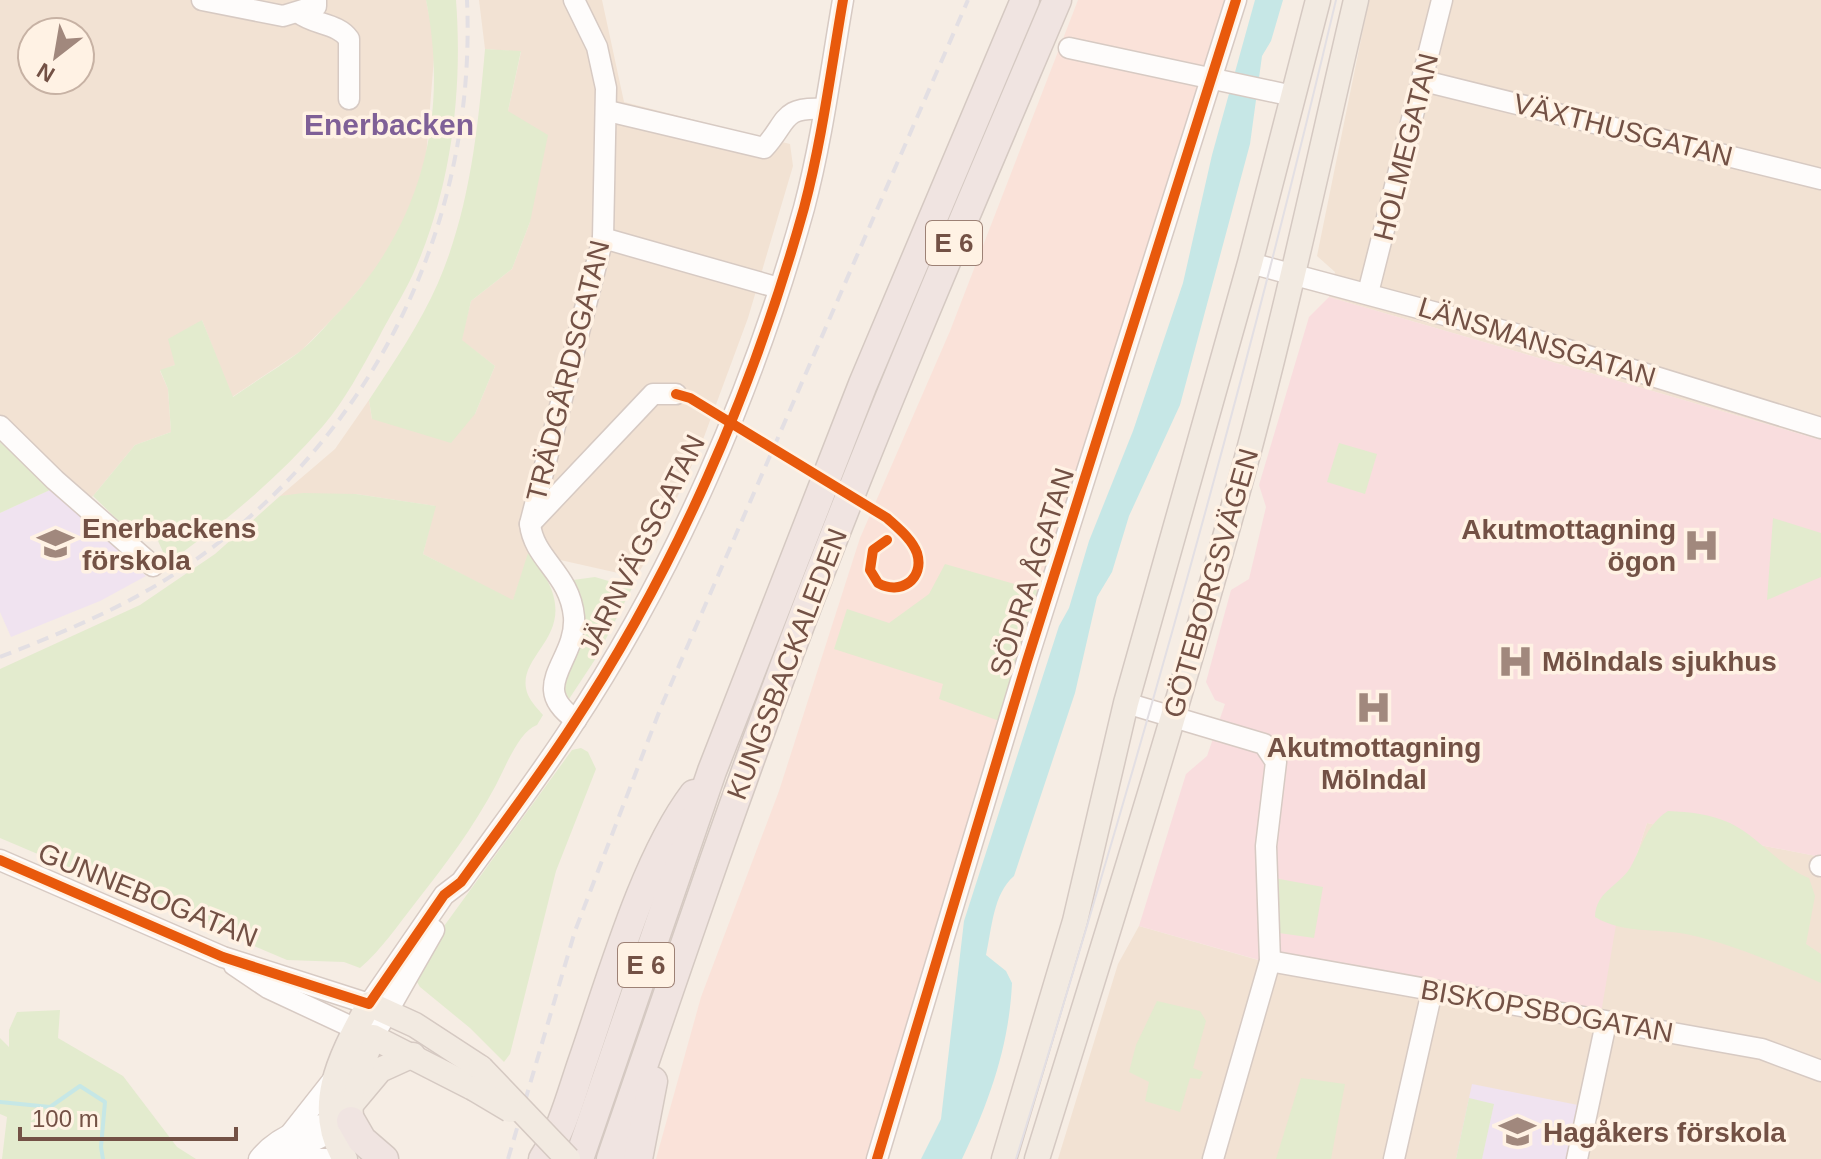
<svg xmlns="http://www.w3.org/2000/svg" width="1821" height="1159" font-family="Arial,sans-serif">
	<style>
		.residential { fill: #f2e2d3; fill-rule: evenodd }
		.commercial { fill: #fae2d9 }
		.education { fill: #f0e3f0 }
		.medical { fill: #f9ddde }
		.green { fill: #e3ebce }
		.water { fill: #c6e7e6 }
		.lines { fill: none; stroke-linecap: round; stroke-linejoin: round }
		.stream { stroke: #c6e7e6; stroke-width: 4 }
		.minor-casing { stroke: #d7cac3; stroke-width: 23 }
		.major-casing { stroke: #d5c9c2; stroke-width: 27 }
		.highway-casing { stroke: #d5c9c2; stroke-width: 31 }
		.minor { stroke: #fefcfb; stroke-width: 20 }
		.major { stroke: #f2eae1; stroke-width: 24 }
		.highway { stroke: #f0e4e1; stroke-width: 28 }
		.tram { stroke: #e3dfe3; stroke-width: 2 }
		.rail { stroke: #e3dfe3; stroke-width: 4; stroke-dasharray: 12 8; stroke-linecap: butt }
		.major-bridge-casing { stroke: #d5c9c2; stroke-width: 27; stroke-linecap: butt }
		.major-bridge { stroke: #f2eae1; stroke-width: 24 }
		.cycleway-casing { stroke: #fff2e4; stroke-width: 15 }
		.cycleway { stroke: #e8590c; stroke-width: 10 }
		.labels { text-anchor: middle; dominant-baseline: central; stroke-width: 7; stroke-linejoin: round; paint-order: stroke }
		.shield { fill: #fff2e4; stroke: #9d8175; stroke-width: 2 }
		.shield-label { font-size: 26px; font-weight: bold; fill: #735145 }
		.street-label { font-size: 28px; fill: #735145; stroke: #fff2e4 }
		.poi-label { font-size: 28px; font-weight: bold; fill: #735145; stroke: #fff2e4; text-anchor: start }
		.neighbourhood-label { font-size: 30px; font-weight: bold; fill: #7f6097; stroke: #fff2e4 }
	</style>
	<rect width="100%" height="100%" fill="#f6ede4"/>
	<!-- residential -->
	<g class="residential">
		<path d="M0,0h426l9,45 -9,113 -15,49 -24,49 -42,50 -44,45 -69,46 -30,-77 -27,45 -15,6 8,18 3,43 -36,13 -42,51 -18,13 -75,-67zM32,32h48v48h-48z"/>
		<polygon points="479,0 602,0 624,102 790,144 793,166 748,318 701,445 656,544 636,577 529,553 513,601 423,554 435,506 356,494 280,496 335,449 369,400 372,419 475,414 495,366 461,340 471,301 512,269 530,222 508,111 521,52 485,49"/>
		<polygon points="1369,0 1821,0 1821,440 1329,297 1335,272 1317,256"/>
		<polygon points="1647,823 1821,857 1821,1159 1058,1159 1118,964 1139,926 1258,960 1261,952 1618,913"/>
	</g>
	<!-- commercial -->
	<polygon class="commercial" points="1078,0 1242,0 882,1159 656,1159 701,997 779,791 860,538 950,331"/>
	<!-- education -->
	<g class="education">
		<polygon points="52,489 146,576 100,601 11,637 0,612 0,513"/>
		<polygon points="1472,1084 1578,1105 1567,1159 1456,1159"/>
	</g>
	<!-- medical -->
	<polygon class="medical" points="1329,297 1821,440 1821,857 1647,823 1618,913 1601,1013 1285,957 1278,950 1261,952 1259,960 1139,926 1186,774 1207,756 1225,704 1215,700 1206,682 1231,590 1249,579 1266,507 1259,485 1309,317"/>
	<!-- green -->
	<g class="green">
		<path d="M426,0h30c7,92 -5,190 -43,274 -10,22 -24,43 -35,65 -17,30 -32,60 -55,87 -46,53 -98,96 -155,137l-14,-31 -26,-2 -35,-34 42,-51 36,-13 -3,-43 -8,-19 15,-5 -7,-26 34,-19 31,77c21,-15 45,-29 65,-44 13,-10 24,-23 35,-35 87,-87 117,-198 93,-318z"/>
		<path d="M485,49l36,2 -13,60 40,24 -18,87 -18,47 -41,32 -9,39 33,26 -20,48 -24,29 -79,-24 -3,-19c25,-38 51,-76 69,-117 32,-74 40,-155 47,-234z"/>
		<polygon points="0,442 52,489 0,513"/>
		<polygon points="1339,443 1377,454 1365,494 1327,482"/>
		<path d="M303,493l53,1 80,12 -13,48 90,46 15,-47c70,81 -18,97 0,142 3,7 10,14 15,20l-6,10c-18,6 -32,43 -41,60 -23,43 -50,79 -80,117 -18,23 -34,47 -56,66l-16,-6 -57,-2 -287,-122v-169l140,-64 75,-51 65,-58z"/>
		<polygon points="1773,518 1821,533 1821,577 1767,600"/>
		<polygon points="945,564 1042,592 1002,722 939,699 943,684 834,649 847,609 889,623 929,594"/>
		<polygon points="595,577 632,588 596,658 569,699 560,683 576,593 573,580"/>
		<polygon points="581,748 588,752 596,769 556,871 510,1054 504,1062 470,1028 420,987 414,977 423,955 572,750"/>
		<path d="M1668,811c22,1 42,3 62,12 29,14 49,43 79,55l6,18 -9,48 15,10v29c-43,-19 -88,-39 -135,-49 -32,-6 -63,0 -91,-17 1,-26 23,-30 35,-49 13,-22 15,-42 38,-57z"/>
		<polygon points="1274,878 1323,887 1314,938 1279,933"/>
		<polygon points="1157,1001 1200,1011 1206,1021 1193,1068 1203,1072 1200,1079 1190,1078 1180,1112 1145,1101 1149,1082 1129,1072 1136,1045"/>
		<polygon points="60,1010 58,1038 123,1076 177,1147 196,1159 2,1159 7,1117 0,1114 0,1038 9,1047 9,1030 17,1012"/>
		<polygon points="1301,1078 1345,1084 1331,1159 1276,1159"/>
		<polygon points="1469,1098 1494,1104 1482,1159 1456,1159"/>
	</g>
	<!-- water -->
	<path class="water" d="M1255,0h28l-12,41 -9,15 -12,88 -70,261 -51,111 -17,56 -15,25 -22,96 -61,183c-21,18 -22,52 -28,79l20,16 6,12c-3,64 -23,119 -50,176h-41l20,-40 23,-198 95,-295 10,-18 20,-67 44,-110 50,-148 29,-128z"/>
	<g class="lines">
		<!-- stream -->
		<polyline class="stream" points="0,1102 50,1107 80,1086 105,1102 101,1147 103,1159"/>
		<defs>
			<g id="minor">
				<polyline points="202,0 283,16 316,6 316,0"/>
				<path d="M574,0l23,47 9,41 -3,150 -73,286c4,36 40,49 44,93 3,45 -48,69 2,103"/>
				<path d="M299,13c15,12 39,10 50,26v60"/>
				<polyline points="1069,48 1293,96"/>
				<polyline points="1424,81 1821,179"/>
				<path d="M608,111l156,37c24,-26 17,-42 60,-39"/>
				<polyline points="603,238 779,288"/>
				<polyline points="1250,263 1523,336 1821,428"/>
				<polyline points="1368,293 1442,0"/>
				<polyline points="0,426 55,480 153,566"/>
				<polyline points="530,524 653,394 676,394"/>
				<polyline points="1126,703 1264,744 1276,762 1266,846 1270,961 1213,1159"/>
				<path d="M0,860l223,97 146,47 75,-109 17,-13c37,-51 75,-101 109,-153 105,-158 183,-338 234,-521 18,-68 27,-139 39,-208"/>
				<polyline points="1820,866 1821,866"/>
				<polyline points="1270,961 1762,1049 1821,1071"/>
				<polyline points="234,965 268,988 373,1037 434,930"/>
				<polyline points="291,1133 332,1081"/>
				<path d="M259,1159c22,-28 55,-34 88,-38"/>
				<polyline points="276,1159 344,1126"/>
				<polyline points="309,1159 333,1159"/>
				<polyline points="877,1159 1027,661 1236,0"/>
				<polyline points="1394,1159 1432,991"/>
				<polyline points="1577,1159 1606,1023"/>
			</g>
			<g id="major">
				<polyline points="354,1101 380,1070 413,1055"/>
				<polyline points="351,1121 350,1094 373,1037 473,1088"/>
				<path d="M345,1159c-33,-54 -2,-106 24,-155l46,21 66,43"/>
				<polyline points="1004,1159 1075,921 1126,703 1250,263 1318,0"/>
				<path d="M1037,1159c71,-227 142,-454 205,-683 43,-158 77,-317 114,-476"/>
			</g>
			<g id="highway">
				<polyline points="351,1121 362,1140 384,1159"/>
				<path d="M543,1159c19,-28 28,-64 39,-96 28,-80 62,-203 112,-269"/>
				<polyline points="579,1159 712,771 863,384 1025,0"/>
				<path d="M611,1159c60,-173 118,-347 183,-518 81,-216 173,-429 263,-641"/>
				<polyline points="638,1159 653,1081"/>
			</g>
		</defs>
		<!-- minor casing -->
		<use href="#minor" class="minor-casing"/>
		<!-- major casing -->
		<use href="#major" class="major-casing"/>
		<!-- highway casing -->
		<use href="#highway" class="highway-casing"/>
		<!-- minor -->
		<use href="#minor" class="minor"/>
		<!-- major -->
		<use href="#major" class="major"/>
		<!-- highway -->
		<use href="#highway" class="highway"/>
		<!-- tram -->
		<path class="tram" d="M1016,1159c119,-383 228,-769 320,-1159"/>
		<!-- rail -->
		<g class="rail">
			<path d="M0,657c64,-25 128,-51 185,-90 187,-126 292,-343 282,-567"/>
			<polyline points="508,1159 575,931 661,707 968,0"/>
		</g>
		<defs>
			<g id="major-bridge">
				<polyline points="481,1068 568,1159"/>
				<polyline points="473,1088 510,1110"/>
			</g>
		</defs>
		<!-- major-bridge casing -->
		<use href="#major-bridge" class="major-bridge-casing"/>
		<!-- major-bridge -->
		<use href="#major-bridge" class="major-bridge"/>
		<defs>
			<g id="cycleway">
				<path d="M676,394l14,4 197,120c11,10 25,21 30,35 8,26 -17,43 -39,30l-8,-13 3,-20 14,-10"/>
				<path d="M0,860l223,97 146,47 75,-109 17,-13c37,-51 75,-101 109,-153 105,-158 183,-338 234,-521 18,-68 27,-139 39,-208"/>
				<polyline points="877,1159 1027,661 1236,0"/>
			</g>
		</defs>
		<!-- cycleway casing -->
		<use href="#cycleway" class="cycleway-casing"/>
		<!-- cycleway -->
		<use href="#cycleway" class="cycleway"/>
	</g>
	<!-- icons -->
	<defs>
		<symbol id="school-bare" viewBox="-9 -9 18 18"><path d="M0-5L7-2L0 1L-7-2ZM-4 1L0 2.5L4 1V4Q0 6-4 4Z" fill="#a1887d" stroke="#fff2e4" stroke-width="2.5" paint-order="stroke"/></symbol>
		<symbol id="hospital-bare" viewBox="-9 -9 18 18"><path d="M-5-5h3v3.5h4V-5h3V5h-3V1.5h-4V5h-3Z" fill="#a1887d" stroke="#fff2e4" stroke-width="2.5" paint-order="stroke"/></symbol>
	</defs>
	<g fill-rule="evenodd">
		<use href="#school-bare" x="30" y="518" width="51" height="51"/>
		<use href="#hospital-bare" x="1676" y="520" width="51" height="51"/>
		<use href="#hospital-bare" x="1490" y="636" width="51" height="51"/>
		<use href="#hospital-bare" x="1348" y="682" width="51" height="51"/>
		<use href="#school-bare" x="1492" y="1106" width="51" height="51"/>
	</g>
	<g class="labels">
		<!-- shield labels -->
		<g class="shield">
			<rect x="926" y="221" width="56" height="44" rx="6"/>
			<rect x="618" y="943" width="56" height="44" rx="6"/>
		</g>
		<g class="shield-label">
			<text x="954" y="243">E 6</text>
			<text x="646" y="965">E 6</text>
		</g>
		<!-- street labels -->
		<g class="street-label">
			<text transform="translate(1623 130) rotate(14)">VÄXTHUSGATAN</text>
			<text transform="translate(1406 147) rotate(-76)">HOLMEGATAN</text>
			<text transform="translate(1537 342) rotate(17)">LÄNSMANSGATAN</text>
			<text transform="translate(568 371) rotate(-76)">TRÄDGÅRDSGATAN</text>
			<text transform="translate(642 545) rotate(-63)">JÄRNVÄGSGATAN</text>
			<text transform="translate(1032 572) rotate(-72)">SÖDRA ÅGATAN</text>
			<text transform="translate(1211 583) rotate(-74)">GÖTEBORGSVÄGEN</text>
			<text transform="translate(787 664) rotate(-69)">KUNGSBACKALEDEN</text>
			<text transform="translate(148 895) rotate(22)">GUNNEBOGATAN</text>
			<text transform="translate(1547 1011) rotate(10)">BISKOPSBOGATAN</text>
		</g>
		<!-- poi labels -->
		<g class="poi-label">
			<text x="82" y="528">Enerbackens<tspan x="82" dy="32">förskola</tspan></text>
			<text x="1676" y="529" text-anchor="end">Akutmottagning<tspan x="1676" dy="32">ögon</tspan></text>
			<text x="1542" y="661">Mölndals sjukhus</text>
			<text x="1374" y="747" text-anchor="middle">Akutmottagning<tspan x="1374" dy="32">Mölndal</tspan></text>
			<text x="1543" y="1132">Hagåkers förskola</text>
		</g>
		<!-- neighbourhood labels -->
		<g class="neighbourhood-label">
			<text x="389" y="124">Enerbacken</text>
		</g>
	</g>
	<!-- north arrow -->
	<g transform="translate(56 56) rotate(211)"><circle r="38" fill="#fff2e4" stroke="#c7b2a4" stroke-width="2"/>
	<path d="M0-6L14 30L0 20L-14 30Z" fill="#a1887d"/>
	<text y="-12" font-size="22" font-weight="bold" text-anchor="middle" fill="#735145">N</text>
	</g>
	<!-- scale -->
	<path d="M20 1127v12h216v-12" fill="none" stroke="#735145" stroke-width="4"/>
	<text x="32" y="1127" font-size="24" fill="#735145" stroke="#fff2e4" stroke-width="6" paint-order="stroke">100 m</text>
</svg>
